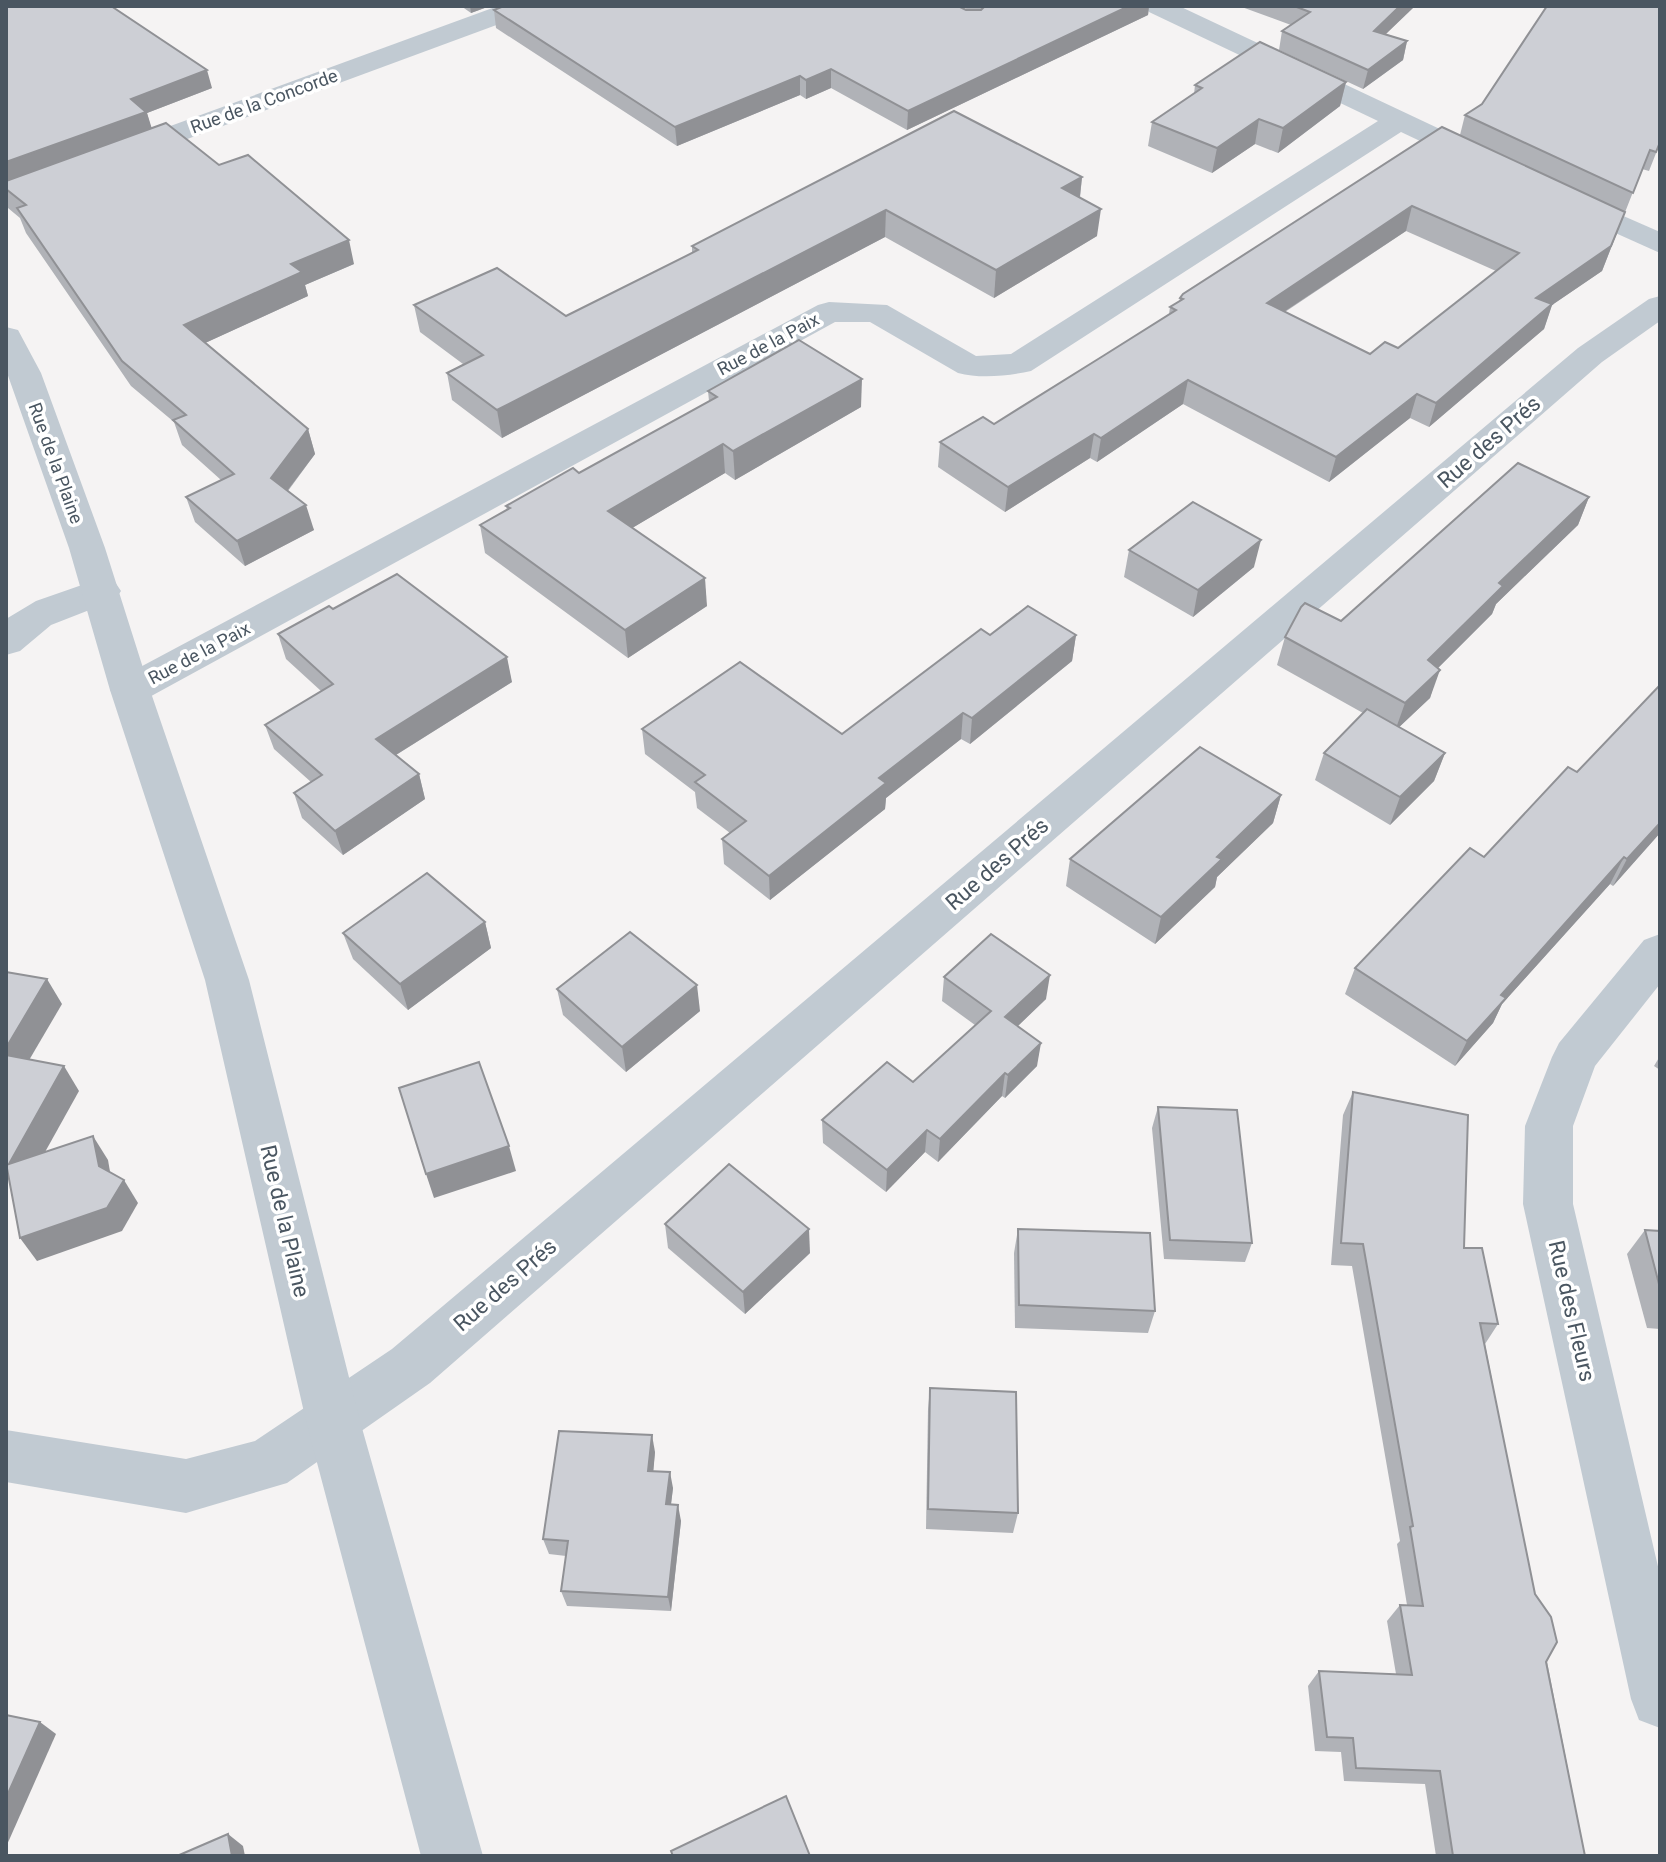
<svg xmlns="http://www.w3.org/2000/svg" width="1666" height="1862" font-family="Roboto,sans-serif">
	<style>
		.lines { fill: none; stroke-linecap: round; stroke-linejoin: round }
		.minor { fill: #c1cad2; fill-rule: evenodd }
		.tertiary { fill: #c1cad2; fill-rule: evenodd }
		.wall { fill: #b0b2b7; fill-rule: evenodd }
		.shaded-wall { fill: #909195 }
		.building { fill: #cdcfd5; stroke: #909195; stroke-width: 2; fill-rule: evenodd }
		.labels { text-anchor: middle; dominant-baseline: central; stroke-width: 7; stroke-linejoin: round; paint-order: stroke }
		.far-street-label { font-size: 18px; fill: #4a5661; stroke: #fff }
		.street-label { font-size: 22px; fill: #4a5661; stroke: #fff }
	</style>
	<rect width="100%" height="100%" fill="#f5f3f3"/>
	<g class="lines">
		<!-- minor -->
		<g class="minor">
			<polygon points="498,6 536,6 532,12 133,159 123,162 113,159 108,153 113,147"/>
			<path d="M1145,6h34l316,149 5,6 -5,6 -10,3 -10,-3 -74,-35 -370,239c-22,5 -51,8 -73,2l-88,-51h-35l-691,378 -14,4 -14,-4 -6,-10 6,-10 702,-375 11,-3 58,3 89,51 35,-2 367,-233 -229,-109z"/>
			<polygon points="1564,190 1660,232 1660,253 1553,205 1549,199 1553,193"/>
			<polygon points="1660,296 1660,321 1602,362 430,1383 287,1483 186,1513 6,1482 6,1430 186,1459 255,1441 392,1349 1578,348 1649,299"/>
			<polygon points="102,578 115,582 121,591 115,600 51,625 20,651 6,655 6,619 36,601"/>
			<polygon points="1660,934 1660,984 1595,1066 1573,1126 1573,1204 1660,1575 1660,1728 1639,1720 1631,1699 1523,1204 1525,1126 1552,1057 1559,1043 1644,940"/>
		</g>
		<!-- tertiary -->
		<polygon class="tertiary" points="6,327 18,330 41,373 105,548 150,690 249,980 360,1421 483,1856 421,1856 306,1421 205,980 110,690 69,548 6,370"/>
	</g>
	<!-- wall -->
	<g class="wall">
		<polygon points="6,6 212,88 147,113 151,128 219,165 354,264 305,285 308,296 205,343 308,429 315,454 288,491 314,530 245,566 195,522 186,497 221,480 182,445 174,422 131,386 26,233 20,218 8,208 6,203"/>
		<polygon points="461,6 490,6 471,13"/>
		<polygon points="962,6 1149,6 1148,15 907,130 831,88 806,99 800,95 677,146 496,28 494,10 968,10"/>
		<polygon points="1239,6 1415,6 1386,34 1407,41 1403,60 1363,89 1279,50 1282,31 1291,25"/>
		<polygon points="1346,82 1340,106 1278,153 1255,144 1212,173 1148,146 1152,122 1194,94 1195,85"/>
		<path d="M1482,104l178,39 -11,28 -7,-2 -40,102 -50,34 -8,24 -115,98 -19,-9 -81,64 -146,-78 -86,58 -7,-4 -85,54 -67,-45 2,-25 54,-18 109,-68 66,-42 1,-7 9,-5 1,-4 262,-171 121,56 -103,-48 5,-20zM1406,231l90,40 -98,77 -28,6 -85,-42z"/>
		<polygon points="954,111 1082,177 1080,198 1097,236 994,298 885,237 502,438 452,400 447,373 463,364 420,332 414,305 566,316 692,253 692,246"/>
		<polygon points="708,391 861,407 735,480 725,473 632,528 707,606 628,658 485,553 480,525 507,510 506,506 579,473 709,401"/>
		<polygon points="1589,497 1578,525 1496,604 1492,614 1438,668 1430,698 1399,727 1445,753 1434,781 1390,825 1315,780 1324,753 1363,713 1277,665 1285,637 1341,621"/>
		<polygon points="1129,550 1254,567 1193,617 1124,577"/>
		<polygon points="333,609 512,682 396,755 419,774 425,799 343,855 302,818 294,793 311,782 274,749 265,725 321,691 286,659 278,634"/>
		<polygon points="990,635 1076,635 1072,661 970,744 961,739 886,798 885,809 770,900 724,864 722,839 730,833 697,808 695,792 645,754 642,729 842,734"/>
		<polygon points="1281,795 1273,823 1217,877 1215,887 1155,944 1066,886 1070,859"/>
		<polygon points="1660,833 1613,886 1610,884 1502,1004 1493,1023 1455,1066 1345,994 1355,968 1484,857"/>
		<polygon points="485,922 491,948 408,1010 353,959 343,933"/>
		<polygon points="944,977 1046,999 1018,1026 1037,1066 1005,1098 1002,1096 938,1162 925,1152 886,1192 823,1143 822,1120 913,1082 975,1025 942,1001"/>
		<polygon points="557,989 700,1011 626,1072 563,1015"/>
		<polygon points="1660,1056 1660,1070 1654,1066"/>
		<polygon points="1353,1092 1464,1248 1498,1324 1485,1344 1585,1856 1436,1856 1425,1784 1344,1781 1341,1752 1315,1751 1308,1686 1319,1671 1396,1674 1387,1621 1400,1605 1407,1605 1397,1544 1400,1541 1352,1266 1331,1265 1343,1115"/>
		<polygon points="1158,1107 1252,1243 1245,1262 1164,1259 1152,1128"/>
		<polygon points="665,1224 810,1253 745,1314 668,1248"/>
		<polygon points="1018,1229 1155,1311 1148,1333 1015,1328 1014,1253"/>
		<polygon points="1645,1230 1660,1231 1660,1329 1647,1328 1627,1254"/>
		<polygon points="930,1388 1018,1513 1013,1533 926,1529 928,1409"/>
		<polygon points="655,1452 653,1471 673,1488 671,1504 681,1521 671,1611 567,1606 561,1591 566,1556 549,1554 543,1539"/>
	</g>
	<!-- shaded-wall -->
	<g class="shaded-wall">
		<polygon points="470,6 490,6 471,13"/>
		<polygon points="1129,6 1149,6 1148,15 907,130 908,111"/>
		<polygon points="1400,6 1415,6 1370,49 1374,31"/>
		<polygon points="1407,41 1403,60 1363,89 1368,70"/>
		<polygon points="831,69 831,88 806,99 806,80"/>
		<polygon points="207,70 212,88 147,113 152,129 6,183 6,162 131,99"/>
		<polygon points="800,76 800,95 677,146 675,127"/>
		<polygon points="1346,82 1340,106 1278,153 1283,128"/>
		<polygon points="1259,119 1255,144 1212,173 1217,148"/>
		<polygon points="1082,177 1079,204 1062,188"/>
		<polygon points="1412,206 1406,231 1261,327 1267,303"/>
		<polygon points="1101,209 1097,236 994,298 996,270"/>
		<polygon points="886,210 885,237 502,438 497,410"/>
		<polygon points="1625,212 1602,271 1552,305 1544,329 1429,427 1436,403 1536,298"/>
		<polygon points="349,240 354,264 305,285 308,296 192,349 184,325 291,264"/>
		<polygon points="862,379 861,407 735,480 733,451"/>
		<polygon points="1188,380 1183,404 1097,462 1101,438"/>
		<polygon points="1417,394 1410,418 1329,482 1336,457"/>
		<polygon points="308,429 315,454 278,503 271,478"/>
		<polygon points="1094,434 1090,458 1005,512 1008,487"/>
		<polygon points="723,444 725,473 612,540 608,511"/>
		<polygon points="1589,497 1578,525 1496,604 1492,614 1418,688 1428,660 1499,583"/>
		<polygon points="306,505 314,530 245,566 237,541"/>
		<polygon points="1261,540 1254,567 1193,617 1198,590"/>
		<polygon points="705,578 707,606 628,658 625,630"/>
		<polygon points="1076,635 1072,661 970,744 972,718"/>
		<polygon points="507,657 512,682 383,763 376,739"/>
		<polygon points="1440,670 1430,698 1395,731 1405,703"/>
		<polygon points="963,713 961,739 886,798 885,809 770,900 769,876 879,778"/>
		<polygon points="1445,753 1434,781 1390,825 1400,797"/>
		<polygon points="419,774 425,799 343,855 335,831"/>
		<polygon points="1281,795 1273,823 1217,877 1215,887 1155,944 1161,917 1217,857"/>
		<polygon points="1660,823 1660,833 1613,886 1627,859"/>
		<polygon points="1624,857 1610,884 1502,1004 1493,1023 1455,1066 1467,1041 1501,995"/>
		<polygon points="485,922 491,948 408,1010 400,984"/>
		<polygon points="1050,975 1046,999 1002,1041 1005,1017"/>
		<polygon points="47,979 62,1004 18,1079 6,1060 6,1048"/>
		<polygon points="697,985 700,1011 626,1072 622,1047"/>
		<polygon points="1041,1043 1037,1066 1005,1098 1008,1075"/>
		<polygon points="64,1066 79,1091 25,1188 9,1164"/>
		<polygon points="1005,1073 1002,1096 938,1162 940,1139"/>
		<polygon points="927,1130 925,1152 886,1192 887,1170"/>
		<polygon points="93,1136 108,1160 113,1189 99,1166"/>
		<polygon points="509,1146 516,1171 434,1198 426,1174"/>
		<polygon points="124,1180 138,1203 122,1231 37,1261 20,1238"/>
		<polygon points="809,1229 810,1253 745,1314 743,1292"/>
		<polygon points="652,1435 655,1452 652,1487 648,1471"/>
		<polygon points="670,1472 673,1488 669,1520 666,1504"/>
		<polygon points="678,1505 681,1521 671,1611 668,1597"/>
		<polygon points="40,1722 56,1734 6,1847 6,1798"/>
		<polygon points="228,1834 243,1846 245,1856 232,1856"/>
	</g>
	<!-- building -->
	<g class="building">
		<polygon points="6,6 111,6 207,70 131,99 146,112 6,162"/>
		<polygon points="504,6 958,6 966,10 981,10 985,6 1129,6 908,111 831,69 806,80 800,76 675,127 494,10"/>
		<polygon points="1294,6 1400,6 1374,31 1407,41 1368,70 1282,31 1310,12"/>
		<polygon points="1547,6 1660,6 1660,142 1656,152 1650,150 1633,193 1465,115 1482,104"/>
		<polygon points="1260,42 1346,82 1283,128 1259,119 1217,148 1152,122 1202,88 1195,85"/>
		<polygon points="954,111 1082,177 1062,188 1101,209 996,270 886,210 497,410 447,373 483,355 414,305 497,268 566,316 698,250 692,246"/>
		<polygon points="166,123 219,165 248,155 349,240 291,264 302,272 184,325 308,429 271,478 306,505 237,541 186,497 234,474 173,420 186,415 122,361 17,208 26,205 6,189 6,181"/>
		<path d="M1442,127l183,85 -14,34 -75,52 16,6 -116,99 -19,-9 -81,63 -148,-77 -87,58 -7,-4 -86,53 -68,-45 43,-25 11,7 109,-68 73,-46 -6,-3 13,-8 -3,-1 3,-4zM1412,206l107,47 -121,95 -13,-6 -15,12 -103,-51z"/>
		<polygon points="799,340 862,379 733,451 723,444 608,511 705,578 625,630 480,525 510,508 506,506 573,468 579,473 717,397 708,391"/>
		<polygon points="1518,463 1589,497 1499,583 1503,586 1428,660 1440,670 1405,703 1285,637 1301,607 1305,603 1341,621"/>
		<polygon points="1193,502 1261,540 1198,590 1129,550"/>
		<polygon points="397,574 507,657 376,739 419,774 335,831 294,793 322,775 265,725 333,684 278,634 329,606 333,609"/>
		<polygon points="1028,606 1076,635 972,718 963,713 879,778 886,783 769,876 722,839 746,821 695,782 705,775 642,729 740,662 842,734 981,629 990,635"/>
		<polygon points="1660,685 1660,823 1627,859 1624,857 1501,995 1506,998 1467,1041 1355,968 1470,848 1484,857 1568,767 1577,772"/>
		<polygon points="1367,709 1445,753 1400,797 1324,753"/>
		<polygon points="1200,747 1281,795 1217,857 1222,859 1161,917 1070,859"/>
		<polygon points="427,873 485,922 400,984 343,933"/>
		<polygon points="630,932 697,985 622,1047 557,989"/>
		<polygon points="991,934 1050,975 1005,1017 1041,1043 1008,1075 1005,1073 940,1139 927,1130 887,1170 822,1120 887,1062 913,1082 991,1011 944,977"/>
		<polygon points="6,972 47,979 6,1048"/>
		<polygon points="6,1055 64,1066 9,1164 93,1136 99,1166 124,1180 107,1208 20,1238 6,1163"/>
		<polygon points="479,1062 509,1146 426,1174 399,1088"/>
		<polygon points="1353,1092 1468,1115 1464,1248 1482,1248 1498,1324 1480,1323 1535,1594 1551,1617 1557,1642 1546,1662 1585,1856 1453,1856 1440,1771 1356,1768 1353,1738 1327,1737 1319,1671 1412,1675 1400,1605 1423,1606 1410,1527 1413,1526 1363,1244 1341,1243"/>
		<polygon points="1158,1107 1237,1110 1252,1243 1170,1240"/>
		<polygon points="729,1164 809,1229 743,1292 665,1224"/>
		<polygon points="1018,1229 1150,1233 1155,1311 1019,1305"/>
		<polygon points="1645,1230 1660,1231 1660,1288"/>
		<polygon points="930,1388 1016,1392 1018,1513 928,1509"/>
		<polygon points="559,1431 652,1435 648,1471 670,1472 666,1504 678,1505 668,1597 561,1591 568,1541 543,1539"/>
		<polygon points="6,1715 40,1722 6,1798"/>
		<polygon points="786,1796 810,1856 673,1856 671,1851"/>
		<polygon points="228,1834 232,1856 177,1856"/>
	</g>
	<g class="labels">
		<!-- far-street labels -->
		<g class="far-street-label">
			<text transform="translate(264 101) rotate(-20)">Rue de la Concorde</text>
			<text transform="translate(768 344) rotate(-28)">Rue de la Paix</text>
			<text transform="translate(56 463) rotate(70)">Rue de la Plaine</text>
			<text transform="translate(199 653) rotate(-28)">Rue de la Paix</text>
		</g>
		<!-- street labels -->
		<g class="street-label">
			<text transform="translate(1489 442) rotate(-41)">Rue des Prés</text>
			<text transform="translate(997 864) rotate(-41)">Rue des Prés</text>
			<text transform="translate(285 1221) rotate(77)">Rue de la Plaine</text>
			<text transform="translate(505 1285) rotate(-41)">Rue des Prés</text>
			<text transform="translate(1572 1311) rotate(77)">Rue des Fleurs</text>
		</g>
	</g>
	<!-- border -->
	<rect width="1666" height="1862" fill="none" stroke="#4a5661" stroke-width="16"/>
</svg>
